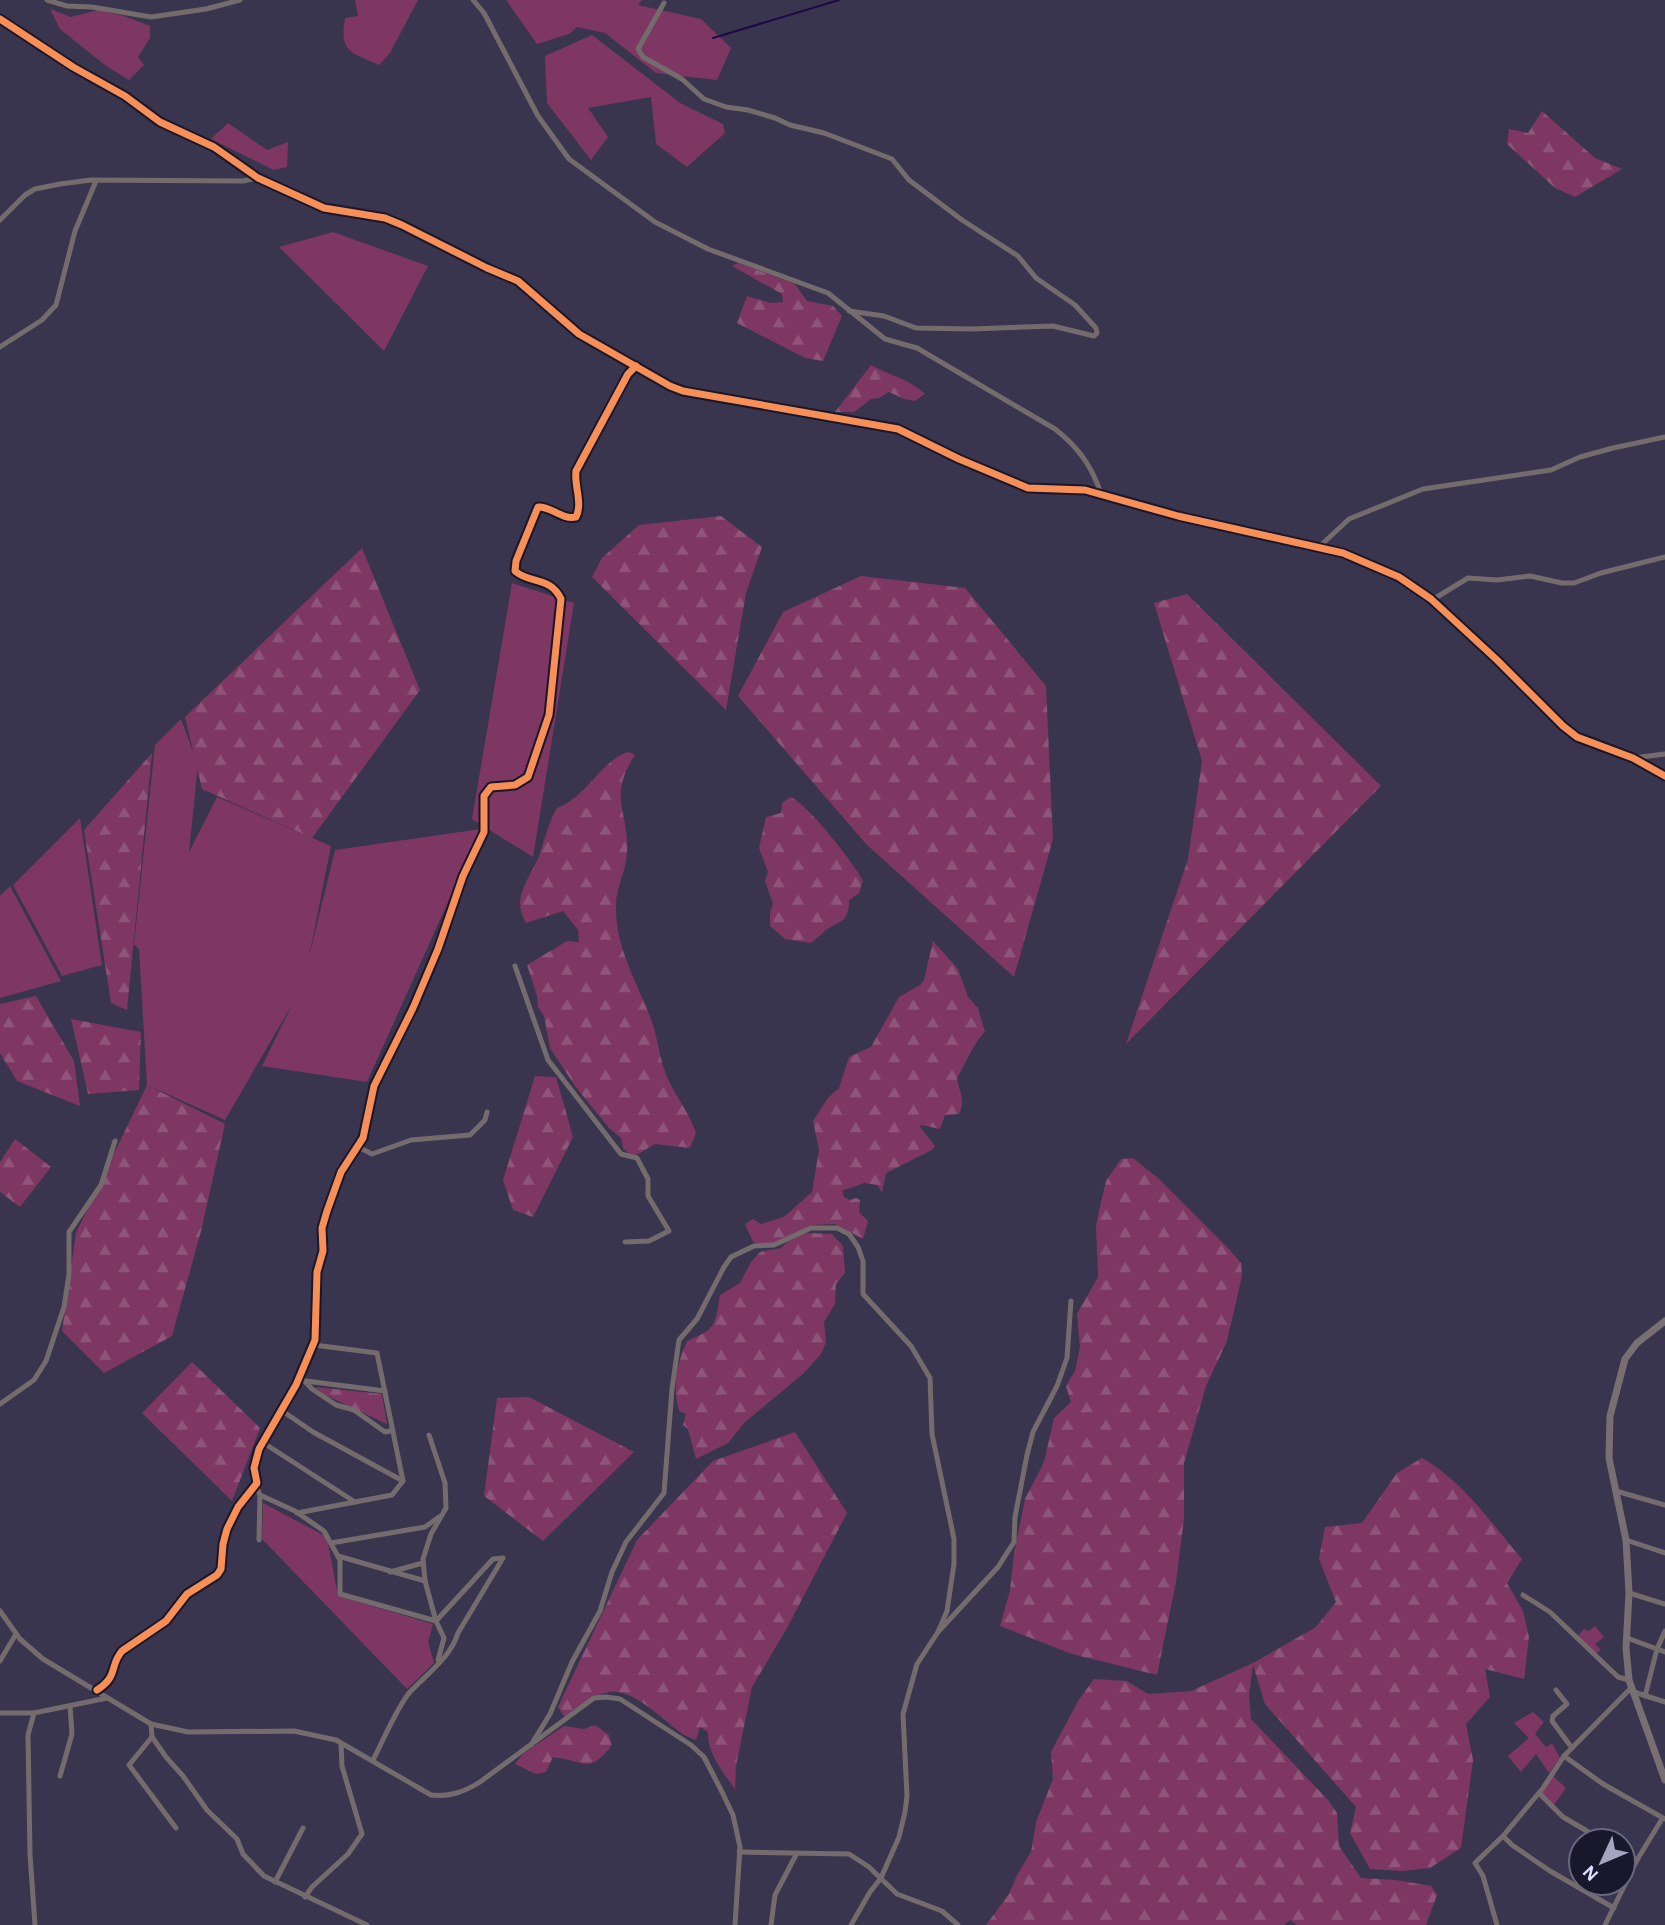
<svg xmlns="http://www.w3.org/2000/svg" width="1665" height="1925" font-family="'Alegreya Sans',sans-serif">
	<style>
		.green { fill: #7d3762 }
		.forest { fill: url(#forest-firs) }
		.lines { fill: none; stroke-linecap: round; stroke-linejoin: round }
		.stream { stroke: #1c0946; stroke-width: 2 }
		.street { stroke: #746c6c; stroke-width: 5 }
		.secondary { stroke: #786f72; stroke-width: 7 }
		.cycleway-casing { stroke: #19172c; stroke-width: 11 }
		.cycleway { stroke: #f78f57; stroke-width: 7 }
	</style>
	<defs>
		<pattern id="forest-firs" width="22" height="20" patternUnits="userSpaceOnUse" patternTransform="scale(1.75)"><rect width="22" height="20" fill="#7d3762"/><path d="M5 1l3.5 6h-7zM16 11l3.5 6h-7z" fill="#8f5479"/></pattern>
	</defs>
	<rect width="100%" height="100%" fill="#39354f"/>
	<!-- green -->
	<g class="green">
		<path d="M355,0h63l-28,53 -11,12c-28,-13 -40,-12 -34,-47l13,-2z"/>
		<polygon points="506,0 642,0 638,5 701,19 731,48 717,80 656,73 605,33 577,27 569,34 537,44"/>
		<polygon points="50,9 71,17 98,10 124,16 150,26 150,38 138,57 144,65 129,80 105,65 60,29"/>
		<polygon points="592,35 680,103 723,124 725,133 687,167 656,144 651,97 588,108 608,137 591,160 547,103 545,56"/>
		<polygon points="228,123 267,150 288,142 287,167 274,170 211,139"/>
		<polygon points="333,232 428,266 384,351 279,247"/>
		<polygon points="512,583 574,603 533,857 472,819"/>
		<polygon points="181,719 198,765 189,852 217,797 331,846 309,957 335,850 481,829 367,1082 262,1066 293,1003 225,1120 147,1085 139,949 134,944 155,745"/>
		<polygon points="80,818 102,965 62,976 13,885"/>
		<polygon points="10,886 61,981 0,998 0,896"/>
		<polygon points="263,1503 327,1537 338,1596 433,1624 428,1642 434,1663 407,1689 262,1539"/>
		<polygon points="1595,1626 1604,1637 1595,1644 1601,1650 1596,1654 1578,1636 1584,1629 1589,1631"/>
		<polygon points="1533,1712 1544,1722 1535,1734 1546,1747 1552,1743 1560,1758 1549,1773 1536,1754 1521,1772 1508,1756 1529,1738 1514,1723"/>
		<polygon points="1553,1776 1566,1788 1551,1809 1539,1796"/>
	</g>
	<!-- forest -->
	<g class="forest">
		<polygon points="1542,111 1595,158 1622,169 1575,197 1555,188 1507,144 1509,129 1528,133"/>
		<polygon points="738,263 795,284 807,301 833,306 842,316 823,361 805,358 737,323 747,296 771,303 783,302 782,294 732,266"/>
		<path d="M871,365c18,10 40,15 54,29l-10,7 -11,-2 -15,-7 -10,6 -8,1 -17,13h-19z"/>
		<polygon points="721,516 762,547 746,593 726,710 592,577 602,558 639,525"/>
		<polygon points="362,548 420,690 312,838 202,789 185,717"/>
		<polygon points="861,576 965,588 1046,686 1053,839 1014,977 867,845 738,696 783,612"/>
		<polygon points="1187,594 1381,786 1126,1044 1188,859 1202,761 1154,603"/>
		<path d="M629,752l6,3c-28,43 -6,55 -8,97 -1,20 -12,37 -11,57 0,42 24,78 37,116 5,17 7,35 14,52 9,20 22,35 29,56l-6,15 -35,-4 -22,13 -10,-9 -2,-10 -12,-10 -34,-42 -25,-38 -6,-32 -6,-9 -1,-11 -10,-31 40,-24 12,1 -1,-12 -15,-19 -37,12c-17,-28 8,-48 15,-73 5,-15 8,-28 16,-42 30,-11 46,-50 72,-56z"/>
		<polygon points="152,753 127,1010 111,1003 84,830"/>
		<path d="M790,797c16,5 65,67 73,84l-4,12 -10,7c0,24 -10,20 -24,31 -5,4 -10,9 -15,12l-25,-4 -15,-13v-14l3,-8 -8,-23 3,-9 -9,-24 7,-31 15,-4 1,-10z"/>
		<path d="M933,941l25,28 10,28 10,11 7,24c-9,7 -21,34 -28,46 2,14 9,22 2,36l-14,1 -5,14 -19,-4 -1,2 15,19 -3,4 -46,23 -4,19 -5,-7 -13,-2 -22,8 2,6 6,3 6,-2 4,2 -1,12 9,9 -5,18 -28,-15 -23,1 -39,19h-14l-6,-2 -8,-18 8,-5 8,5 23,-7 28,-25 7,-42 -6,-29 15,-23 11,-10 10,-31 22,-10 28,-50 21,-12 4,-5z"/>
		<polygon points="36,996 74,1061 80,1106 17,1081 0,1053 0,1004"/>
		<polygon points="71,1019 141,1032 139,1090 88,1094"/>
		<polygon points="535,1076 556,1077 573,1137 533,1217 513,1210 503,1180"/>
		<polygon points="147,1085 225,1124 201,1231 172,1336 104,1373 62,1331 76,1233"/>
		<polygon points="15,1139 51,1167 20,1207 0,1192 0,1162"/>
		<polygon points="1133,1158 1159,1179 1227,1247 1241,1263 1242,1276 1227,1341 1206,1386 1184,1463 1184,1519 1176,1582 1157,1675 1072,1654 1000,1626 1010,1590 1014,1554 1025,1499 1044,1462 1054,1418 1071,1402 1066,1386 1075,1371 1080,1347 1077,1314 1098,1277 1096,1227 1100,1206 1106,1181 1121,1159"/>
		<path d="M810,1233l22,1 11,12 2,27 -9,11 -1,20 -11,18 2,20 -5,12 -17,19 -59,49 -17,21 -32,16 -8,-30 -5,-4 3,-11 -7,-3c-7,-24 -2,-48 8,-70 29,-12 28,-15 33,-46l20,-12 11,-21 9,-10 21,-4 14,-13z"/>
		<polygon points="192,1362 260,1428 232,1501 142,1413"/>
		<polygon points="315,1387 382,1394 387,1424 325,1395"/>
		<polygon points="529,1397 634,1452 543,1541 484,1496 497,1398"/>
		<path d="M795,1432l52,81 -60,115 -35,59 -16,79 -1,23c-12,-17 -28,-36 -27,-57l-8,-5 -4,13c-13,-4 -22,-12 -32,-21 -43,-35 -55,-37 -99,-2l-7,-10 79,-167 76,-79z"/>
		<path d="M1422,1458c41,23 69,65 100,101l-15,24 16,28 6,26 -5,42 -39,-10 5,28 -24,27 7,36 -12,88 -31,20 -28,3 -32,-2 -20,-36 6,-26 -91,-103 -12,-39 -4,30 2,24 77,81 9,13 2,33 22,32 35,2 35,6 6,9 -11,30h-129l-7,-5 -6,5h-298l23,-31 8,-19 14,-23 5,-30 17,-43 -2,-27 27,-51 16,-22 33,2 21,13 43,-3 62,-28 63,-36 20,-25 -17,-43 6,-32 37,-4 35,-50z"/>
		<path d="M595,1725l14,10 3,10c-23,30 -27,16 -59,12l-7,15 -10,2 -21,-10 9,-11 40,-27 20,3z"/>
	</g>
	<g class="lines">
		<!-- stream -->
		<polyline class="stream" points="713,38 839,0"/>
		<!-- street -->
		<g class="street">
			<polyline points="47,0 67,6 92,7 151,17 206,9 240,0"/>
			<path d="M473,0l11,13 54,103 31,43 86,63 53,27 120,44 57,46 32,9 138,81c23,18 37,37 46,65"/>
			<polyline points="664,3 638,49 643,57 682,79 704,99 726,107 748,110 775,118 790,125 824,133 892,159 909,180 962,220 1018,256 1036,278 1075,305 1096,328 1097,333 1094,336 1053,326 972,329 916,328 884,316 849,311"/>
			<polyline points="0,220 25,195 35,189 60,184 91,180 243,181 257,178"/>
			<polyline points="0,347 42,320 56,305 75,231 96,181"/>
			<polyline points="1319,547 1349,519 1423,489 1551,470 1580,457 1613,448 1665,437"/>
			<polyline points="1432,600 1468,578 1497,580 1530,576 1562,583 1574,583 1601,573 1665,557"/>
			<polyline points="1633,758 1665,754"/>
			<polyline points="515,966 548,1060 621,1154 637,1158 648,1179 648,1196 669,1231 649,1241 625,1242"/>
			<polyline points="358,1147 372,1154 411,1140 470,1135 485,1120 487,1112"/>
			<polyline points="300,1376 312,1389 336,1405 354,1410 385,1432 390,1431"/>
			<polyline points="306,1381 385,1391"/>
			<polyline points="0,1404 34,1380 46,1361 64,1307 69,1274 69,1232 101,1185 115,1141"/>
			<polyline points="281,1410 313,1432 403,1481"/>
			<polyline points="429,1435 445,1483 446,1508 431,1534 423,1559 425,1581 436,1621 444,1638 438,1660"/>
			<polyline points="262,1442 355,1502"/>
			<path d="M256,1486l4,9 35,16 29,20 16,29v34l96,27 57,-62 10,-1 -45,75c-7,24 -31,41 -48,59 -12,13 -28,51 -37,68"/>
			<polyline points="1616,1491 1665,1505"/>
			<polyline points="297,1513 392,1495 403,1481 377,1353 314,1345"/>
			<polyline points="259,1540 260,1495"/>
			<polyline points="1626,1540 1665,1553"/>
			<polyline points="331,1543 425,1527 439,1517"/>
			<polyline points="338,1556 425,1581"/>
			<polyline points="390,1572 423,1563"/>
			<polyline points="1629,1593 1665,1604"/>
			<polyline points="1523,1595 1550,1612 1618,1677 1629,1680"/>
			<path d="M0,1611l20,28 23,20 108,65 37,8 106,-1 42,9 95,55c19,2 33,-3 49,-13l114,-84 12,-1 14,2 71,46 13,12 17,33 12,25 7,32 -5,78"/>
			<polyline points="1627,1638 1665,1652"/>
			<polyline points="0,1661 16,1634"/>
			<path d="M97,1690c22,-14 12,-24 25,-39l44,-30 21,-27 30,-19 4,-6 2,-25 4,-15 11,-22 19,-24 -3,-15 5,-19 37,-64 19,-45 2,-68 6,-21 -1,-23 5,-17 14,-39 22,-34 11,-52 39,-78 25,-59 25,-73 21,-44v-36l7,-9 24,-2 13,-8 21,-62 12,-116c-11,-23 -32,-15 -46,-28l1,-10 22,-54c13,-1 23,13 38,10 7,-14 -2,-31 0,-46l52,-97 8,-8"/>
			<polyline points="1556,1690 1567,1704 1553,1716 1552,1721 1572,1748"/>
			<polyline points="1634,1692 1665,1702"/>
			<polyline points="1645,1696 1657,1649 1665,1631"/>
			<polyline points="0,1713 34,1713 107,1698"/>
			<polyline points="34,1713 28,1735 30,1855 35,1925"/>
			<polyline points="151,1724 152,1737 166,1757 183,1776 207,1810 237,1839 243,1854 264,1876 367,1925"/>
			<polyline points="152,1737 129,1765 176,1828"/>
			<polyline points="531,1745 550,1714 572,1662 600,1611 612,1572 626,1542 664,1493 672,1389 679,1340 697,1319 724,1267 731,1257 754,1246 774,1245 811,1228 837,1228 849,1234 858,1247 863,1261 863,1294 911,1346 930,1378 932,1434 954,1539 954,1564 947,1611 938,1632"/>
			<polyline points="1564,1756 1603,1784 1665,1819"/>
			<polyline points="60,1776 72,1734 70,1706"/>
			<polyline points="1539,1793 1563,1817 1604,1841"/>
			<polyline points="739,1852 849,1854 869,1867 897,1894 942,1911 958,1925"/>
			<polyline points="1623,1852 1637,1860"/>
			<polyline points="275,1882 303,1828"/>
			<polyline points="305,1897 312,1887 348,1854 362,1834 342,1766 341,1743"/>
			<polyline points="1614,1908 1550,1871 1512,1845 1503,1836 1543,1788 1564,1756 1631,1688"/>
			<polyline points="771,1925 775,1895 797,1853"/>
			<polyline points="851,1925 870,1892 881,1878 899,1837 905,1812 907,1796 903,1714 917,1664 938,1632 998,1567 1014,1542 1015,1517 1027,1455 1033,1432 1057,1386 1067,1358 1071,1301"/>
			<polyline points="1497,1925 1483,1876 1475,1863 1503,1836"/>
			<polyline points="1605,1925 1637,1860 1662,1819"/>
		</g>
		<!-- secondary -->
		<g class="secondary">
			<polyline points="0,19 73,67 125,96 160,122 214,147 258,178 324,208 385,218 402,225 487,268 518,281 579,334 670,386 683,391 898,429 959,459 1028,488 1085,490 1178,516 1343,553 1399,577 1431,599 1497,660 1563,726 1577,737 1633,758 1665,776"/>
			<polyline points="1665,1321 1637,1343 1625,1359 1610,1416 1609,1458 1626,1540 1629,1593 1626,1648 1629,1680 1665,1780"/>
		</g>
		<defs>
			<g id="cycleway">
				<polyline points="0,19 73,67 125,96 160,122 214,147 258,178 324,208 385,218 402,225 487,268 518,281 579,334 670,386 683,391 898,429 959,459 1028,488 1085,490 1178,516 1343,553 1399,577 1431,599 1497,660 1563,726 1577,737 1633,758 1665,776"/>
				<path d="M97,1690c22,-14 12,-24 25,-39l44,-30 21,-27 30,-19 4,-6 2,-25 4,-15 11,-22 19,-24 -3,-15 5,-19 37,-64 19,-45 2,-68 6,-21 -1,-23 5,-17 14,-39 22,-34 11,-52 39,-78 25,-59 25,-73 21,-44v-36l7,-9 24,-2 13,-8 21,-62 12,-116c-11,-23 -32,-15 -46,-28l1,-10 22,-54c13,-1 23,13 38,10 7,-14 -2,-31 0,-46l52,-97 8,-8"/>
			</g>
		</defs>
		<!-- cycleway casing -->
		<use href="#cycleway" class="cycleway-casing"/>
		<!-- cycleway -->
		<use href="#cycleway" class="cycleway"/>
	</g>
	<!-- north arrow -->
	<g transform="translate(1602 1862) rotate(226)"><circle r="33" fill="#19172c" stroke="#696780" stroke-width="2"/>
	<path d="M0-5L12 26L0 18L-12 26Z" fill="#a6a4c0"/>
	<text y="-10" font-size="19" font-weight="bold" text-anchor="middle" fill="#e0dffd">N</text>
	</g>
</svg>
